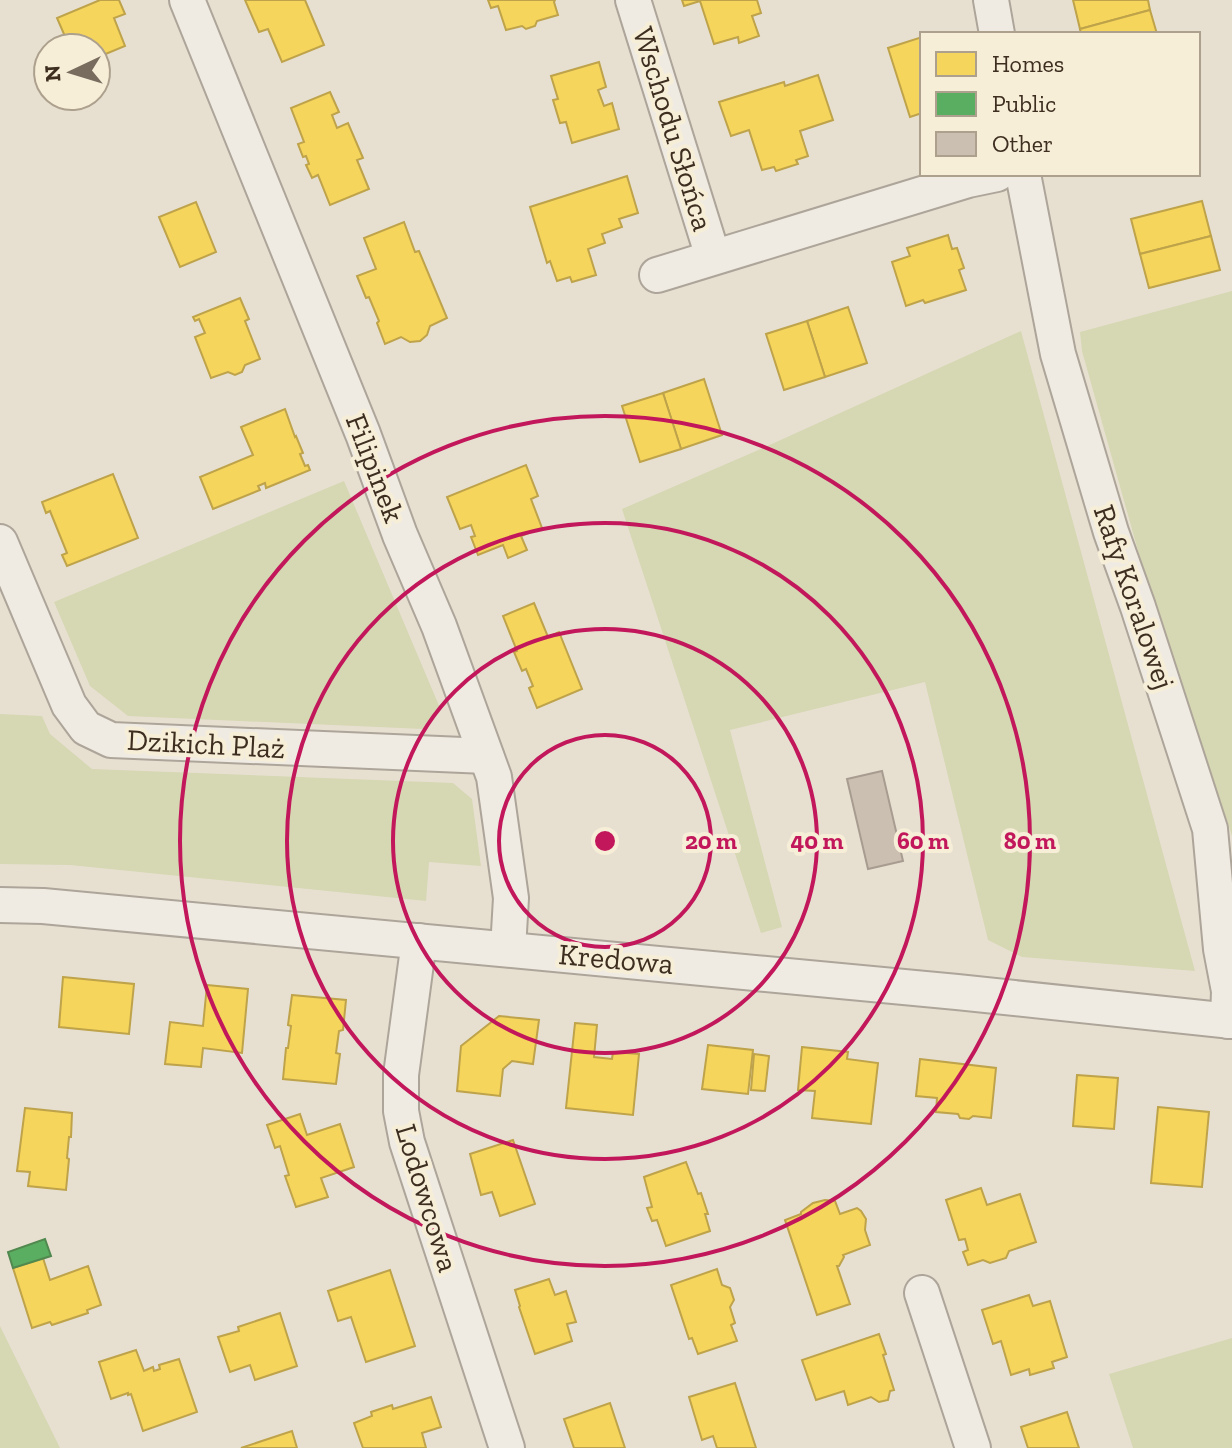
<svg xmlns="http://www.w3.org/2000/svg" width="1232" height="1448" font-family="'Zilla Slab',serif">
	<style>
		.green { fill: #d6d7b3 }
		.homes { fill: #f6d55c; stroke: #bea34a; stroke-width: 2 }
		.public { fill: #5aae61; stroke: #51884e; stroke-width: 2 }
		.building { fill: #cbbfb2; stroke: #a89c90; stroke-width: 2 }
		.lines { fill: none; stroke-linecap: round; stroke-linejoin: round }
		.minor-casing { stroke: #ada599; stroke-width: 38 }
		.minor { stroke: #efebe3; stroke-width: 34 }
		.ring { fill: none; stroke: #c2185b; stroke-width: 4 }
		.labels { text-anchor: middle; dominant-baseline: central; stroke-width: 8; stroke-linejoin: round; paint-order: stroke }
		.street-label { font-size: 30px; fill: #3d2e20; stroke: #f7eed8 }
		.centre { fill: #c2185b; stroke: #f7eed8; stroke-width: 4 }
		.ring-label { font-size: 24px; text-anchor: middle; font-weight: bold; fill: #c2185b; stroke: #f7eed8; stroke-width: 8; stroke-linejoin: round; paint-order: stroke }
	</style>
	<rect width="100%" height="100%" fill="#e7e0d1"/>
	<!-- green -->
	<g class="green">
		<polygon points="1232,291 1232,836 1144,572 1082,351 1080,332"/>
		<polygon points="1021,331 1195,971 1022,957 988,940 925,682 730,730 782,927 761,933 622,509 763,448"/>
		<polygon points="344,481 440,708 423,729 128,716 90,686 54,602"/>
		<polygon points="0,714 42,716 50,734 92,769 453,783 472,799 481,866 429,862 426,901 70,865 0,864"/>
		<polygon points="0,1326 60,1448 0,1448"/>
		<polygon points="1232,1338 1232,1448 1133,1448 1109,1374"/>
	</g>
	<!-- homes -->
	<g class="homes">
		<polygon points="100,0 119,0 125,14 114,18 125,46 96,58 96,48 70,48 57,18"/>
		<polygon points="245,0 305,0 324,45 282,62 268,29 259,32"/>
		<polygon points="488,0 555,0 554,2 558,15 537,21 535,26 526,29 522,26 506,30 498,6 491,8"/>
		<polygon points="682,0 757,0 761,13 752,16 759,36 739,43 738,37 714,44 700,1 684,6"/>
		<polygon points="1073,0 1148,0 1150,10 1080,29"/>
		<polygon points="1150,10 1157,34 1081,34 1080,29"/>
		<polygon points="922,37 922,113 910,117 888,48"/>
		<polygon points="599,62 606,87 598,90 604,106 612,103 619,129 572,143 566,122 560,123 553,100 558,99 551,76"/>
		<polygon points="818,75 833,120 800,131 808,156 796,160 798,164 776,171 774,167 762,170 749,130 731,136 719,102 784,82 785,86"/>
		<polygon points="330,92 339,112 332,115 337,128 348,123 363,158 357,160 369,189 330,205 318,175 312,178 306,165 309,164 306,156 303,157 298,144 304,142 291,108"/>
		<polygon points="627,176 638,213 619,219 622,227 602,234 605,243 588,249 596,275 572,282 570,277 557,281 550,261 547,263 530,207"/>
		<polygon points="1202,201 1211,236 1140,254 1131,219"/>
		<polygon points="196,202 216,252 180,267 159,217"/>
		<polygon points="404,222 415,252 419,251 447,318 430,326 427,335 420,341 410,342 401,337 385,344 377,323 379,321 369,297 366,298 357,276 376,269 364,238"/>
		<polygon points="948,235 952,249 957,248 964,268 959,270 966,290 925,303 923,300 906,306 892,262 910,256 907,248"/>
		<polygon points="1211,236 1220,270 1149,288 1140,254"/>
		<polygon points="240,298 249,319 245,321 260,359 245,365 242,372 235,375 228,372 211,378 195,337 205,333 199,319 195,321 193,317"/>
		<polygon points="848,307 867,363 825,377 807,321"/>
		<polygon points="807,321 825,377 784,390 766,334"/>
		<polygon points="704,379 722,435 681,449 663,393"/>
		<polygon points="663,393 681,449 640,462 622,406"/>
		<polygon points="285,409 295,437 296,436 303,453 300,454 305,466 308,465 310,470 266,488 265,483 258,486 260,490 213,509 200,477 253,455 241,427"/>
		<polygon points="526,465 538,496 531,499 542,528 521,536 527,550 508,558 503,545 478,555 471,537 475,536 471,525 460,529 447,497"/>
		<polygon points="113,474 138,538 67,566 62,555 67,553 50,511 46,513 42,502"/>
		<polygon points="534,603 548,637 559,632 582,689 537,708 529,688 533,686 526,669 522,671 514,652 517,651 503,616"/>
		<polygon points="63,977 134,984 129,1034 59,1027"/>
		<polygon points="207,985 248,989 242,1053 203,1048 201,1067 165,1064 170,1022 203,1026"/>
		<polygon points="292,995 346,1000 343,1030 339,1031 336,1053 340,1054 336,1084 283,1079 286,1048 288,1048 291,1026 288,1025"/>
		<polygon points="499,1016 539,1020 533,1064 512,1061 503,1069 500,1096 457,1091 461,1046"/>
		<polygon points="575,1023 597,1025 594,1057 612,1059 613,1052 639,1054 633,1115 566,1108"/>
		<polygon points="708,1045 753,1050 748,1094 702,1089"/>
		<polygon points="802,1047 848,1052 847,1059 878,1063 871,1124 812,1118 815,1091 798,1090"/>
		<polygon points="754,1054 769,1056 765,1091 751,1090"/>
		<polygon points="920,1059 996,1068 991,1118 973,1116 969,1119 960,1118 958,1114 936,1112 937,1098 916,1096"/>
		<polygon points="1077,1075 1118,1078 1114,1129 1073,1126"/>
		<polygon points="1158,1107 1209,1112 1202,1187 1151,1183"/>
		<polygon points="25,1108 72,1113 71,1137 69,1137 67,1158 69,1159 66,1190 28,1186 30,1172 17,1171"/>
		<polygon points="300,1114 307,1135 340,1124 354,1167 321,1178 328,1197 296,1207 285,1176 289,1175 280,1146 275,1148 267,1125"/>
		<polygon points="513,1140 535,1204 500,1216 492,1192 481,1195 470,1154"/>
		<polygon points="686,1162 698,1194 701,1193 708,1214 705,1214 710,1231 666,1246 657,1220 652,1221 647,1208 652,1207 644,1177"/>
		<polygon points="981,1188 987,1205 1020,1194 1036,1242 1009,1251 1006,1258 990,1263 983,1260 968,1265 963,1252 968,1250 965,1239 959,1240 946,1200"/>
		<polygon points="825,1200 835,1201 840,1214 857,1208 861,1211 866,1219 865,1230 870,1245 843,1255 844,1257 839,1266 837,1266 850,1304 817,1315 785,1220 801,1214 801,1212 813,1203"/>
		<polygon points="43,1258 50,1280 88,1266 101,1305 87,1310 88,1313 52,1325 50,1322 32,1328 13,1268"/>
		<polygon points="717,1269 722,1285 730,1288 734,1300 730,1307 735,1323 731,1325 737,1341 698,1354 692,1338 689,1339 671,1285"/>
		<polygon points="390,1270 415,1346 366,1362 351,1317 338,1321 328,1291"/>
		<polygon points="549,1279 555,1295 566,1291 576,1322 567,1324 572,1341 535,1354 519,1307 520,1306 515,1290"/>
		<polygon points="1029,1295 1033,1306 1050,1301 1067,1357 1052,1362 1054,1368 1030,1375 1029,1369 1011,1375 1001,1341 993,1344 982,1310"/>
		<polygon points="280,1313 297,1366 255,1380 250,1365 230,1372 218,1337 239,1331 238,1327"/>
		<polygon points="879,1334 886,1354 883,1355 894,1390 890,1391 888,1400 879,1402 871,1397 848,1405 844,1391 816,1400 802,1360"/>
		<polygon points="136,1350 144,1371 153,1367 154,1371 160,1369 159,1365 179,1359 197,1412 143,1431 131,1394 128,1395 128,1393 111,1399 99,1362"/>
		<polygon points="735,1383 756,1448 717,1448 713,1436 702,1440 689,1397"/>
		<polygon points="431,1397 441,1427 422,1433 426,1448 363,1448 354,1423 372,1416 371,1412 392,1405 393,1409"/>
		<polygon points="610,1403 625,1448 574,1448 564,1419"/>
		<polygon points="1067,1412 1079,1448 1028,1448 1021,1427"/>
		<polygon points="292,1431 297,1448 241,1448"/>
	</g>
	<!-- public -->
	<polygon class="public" points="45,1239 51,1256 13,1268 8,1252"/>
	<!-- building -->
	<polygon class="building" points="882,771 903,861 868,869 847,779"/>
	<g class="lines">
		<defs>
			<g id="minor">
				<polyline points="187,0 363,434 400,535 439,626 494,777 511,898 508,949"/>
				<polyline points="633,0 713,257"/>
				<polyline points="991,0 997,34"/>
				<polyline points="1023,174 1058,354 1111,532 1138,607 1210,829 1221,949 1229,991 1228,1021"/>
				<polyline points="657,275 968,180 997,174"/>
				<polyline points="0,542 69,705 86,728 111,740 486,756"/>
				<polyline points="0,905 43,906 957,992 1232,1021"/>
				<polyline points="419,941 401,1075 401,1111 407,1142 507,1448"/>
				<polyline points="922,1293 973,1448"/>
			</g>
		</defs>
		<!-- minor casing -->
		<use href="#minor" class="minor-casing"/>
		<!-- minor -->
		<use href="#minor" class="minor"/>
	</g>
	<!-- distance rings -->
	<g class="ring">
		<circle cx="605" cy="841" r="106"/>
		<circle cx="605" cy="841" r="212"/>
		<circle cx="605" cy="841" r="318"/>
		<circle cx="605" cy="841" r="425"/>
	</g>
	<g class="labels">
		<!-- street labels -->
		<g class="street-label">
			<text transform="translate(673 129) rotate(73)">Wschodu Słońca</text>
			<text transform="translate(375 468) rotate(69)">Filipinek</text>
			<text transform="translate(1134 597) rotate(71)">Rafy Koralowej</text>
			<text transform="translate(206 744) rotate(3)">Dzikich Plaż</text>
			<text transform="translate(616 959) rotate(5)">Kredowa</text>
			<text transform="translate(427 1198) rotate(73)">Lodowcowa</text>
		</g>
	</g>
	<circle cx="605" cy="841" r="12" class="centre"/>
	<g class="ring-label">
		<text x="711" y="849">20 m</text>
		<text x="817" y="849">40 m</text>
		<text x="923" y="849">60 m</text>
		<text x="1030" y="849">80 m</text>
	</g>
	<!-- legend -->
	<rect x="920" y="32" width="280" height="144" fill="#f7eed8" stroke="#ada18e" stroke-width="2"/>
	<rect x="936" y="52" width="40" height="24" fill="#f6d55c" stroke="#ada18e" stroke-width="2"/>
	<text x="992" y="72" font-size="24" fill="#3d2e20">Homes</text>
	<rect x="936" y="92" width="40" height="24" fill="#5aae61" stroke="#ada18e" stroke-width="2"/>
	<text x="992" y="112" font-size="24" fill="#3d2e20">Public</text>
	<rect x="936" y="132" width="40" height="24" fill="#cbbfb2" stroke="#ada18e" stroke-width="2"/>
	<text x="992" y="152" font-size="24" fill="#3d2e20">Other</text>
	<!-- north arrow -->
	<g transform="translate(72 72) rotate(266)"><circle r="38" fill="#f7eed8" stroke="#ada18e" stroke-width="2"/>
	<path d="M0-6L14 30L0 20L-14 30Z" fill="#786c5e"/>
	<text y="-12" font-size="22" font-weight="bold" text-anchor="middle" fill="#3d2e20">N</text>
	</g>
</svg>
